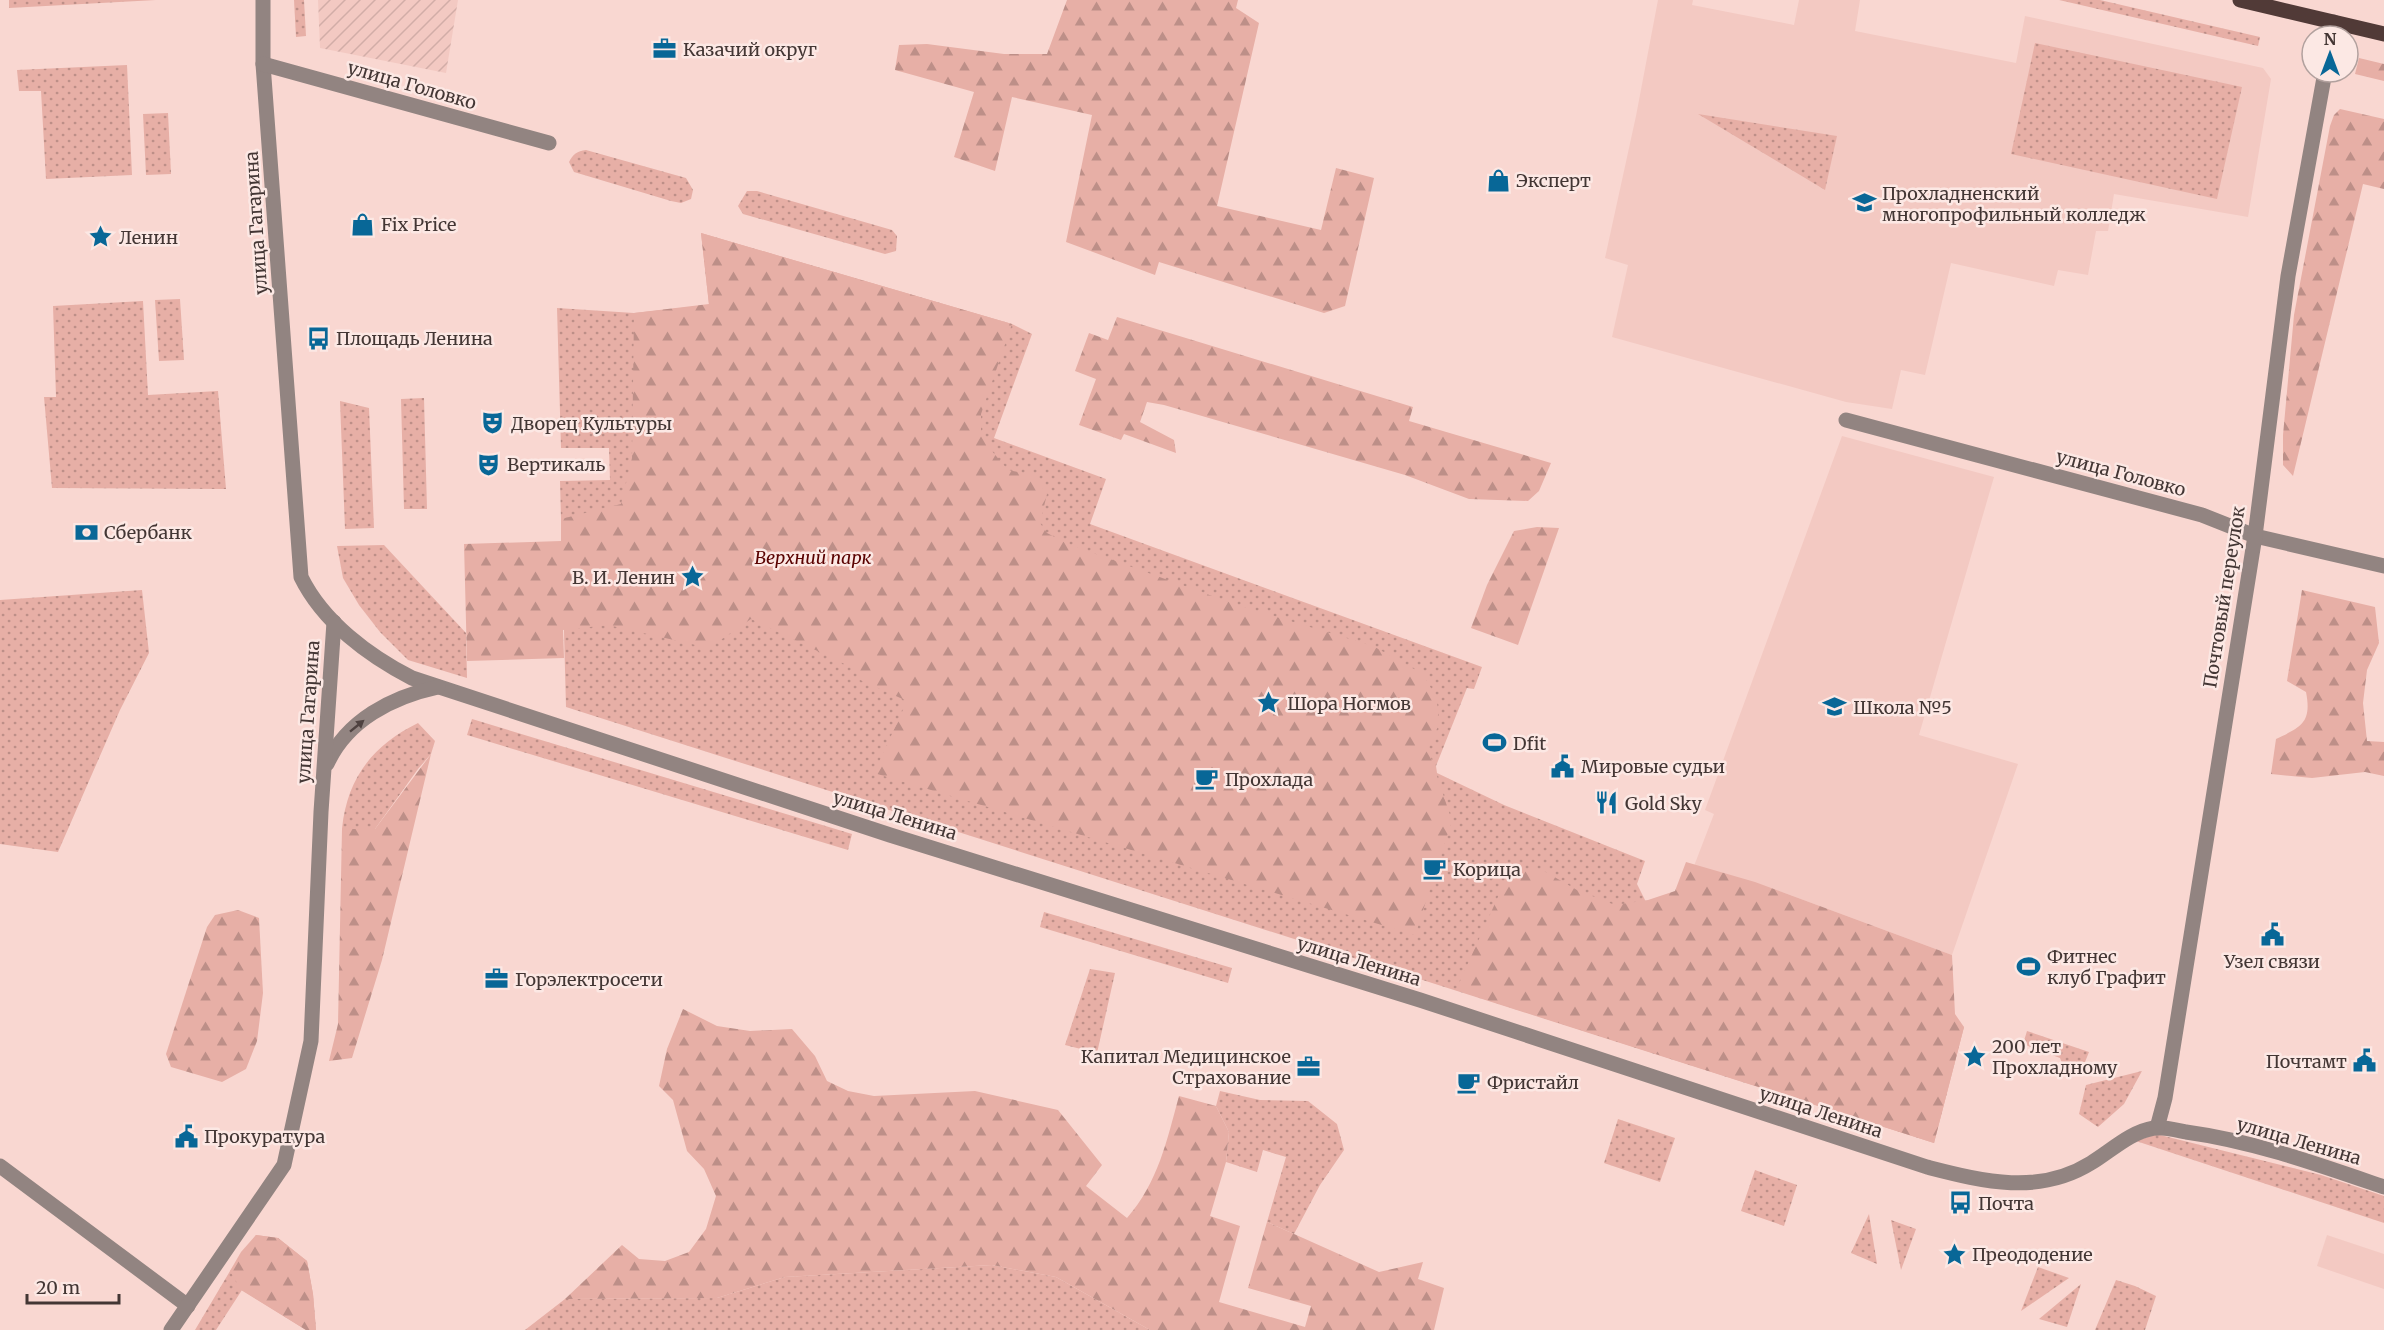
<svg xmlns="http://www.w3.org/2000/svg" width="2384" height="1330" font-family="Merriweather,serif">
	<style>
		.built { fill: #f3c9c2 }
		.industrial { fill: url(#industrial-furrows) }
		.green { fill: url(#green-dots) }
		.forest { fill: url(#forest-firs) }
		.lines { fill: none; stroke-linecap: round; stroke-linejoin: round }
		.minor { stroke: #928481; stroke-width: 15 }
		.major { stroke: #513a37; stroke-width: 15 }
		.oneway { fill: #4f4240 }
		.labels { text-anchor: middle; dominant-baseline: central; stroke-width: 5; stroke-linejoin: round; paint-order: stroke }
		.poi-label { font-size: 18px; fill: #433634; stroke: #fce8e4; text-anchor: start }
		.street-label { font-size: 18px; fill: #433634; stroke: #fce8e4 }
		.park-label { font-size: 18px; font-style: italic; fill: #5a0201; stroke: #fce8e4 }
	</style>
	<defs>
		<pattern id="industrial-furrows" width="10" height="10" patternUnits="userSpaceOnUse" patternTransform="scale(1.5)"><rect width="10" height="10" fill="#f3c9c2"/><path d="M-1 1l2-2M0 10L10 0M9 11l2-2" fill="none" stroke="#d2ada7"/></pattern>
		<pattern id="green-dots" width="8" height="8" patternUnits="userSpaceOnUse" patternTransform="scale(1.5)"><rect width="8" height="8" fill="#e7afa6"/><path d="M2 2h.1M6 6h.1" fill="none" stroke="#bd8f88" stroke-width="1.8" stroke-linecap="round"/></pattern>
		<pattern id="forest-firs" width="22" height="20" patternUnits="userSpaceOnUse" patternTransform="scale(1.5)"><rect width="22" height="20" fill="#e7afa6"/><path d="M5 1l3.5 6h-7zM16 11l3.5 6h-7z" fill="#bd8f88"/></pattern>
	</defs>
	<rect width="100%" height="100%" fill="#f9d7d1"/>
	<!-- built -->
	<g class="built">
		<polygon points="1658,0 1693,0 1692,5 1794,25 1799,0 1860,0 1855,31 2016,63 2025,16 2263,68 2271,79 2248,217 2114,194 2108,231 2096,231 2088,275 2058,270 2054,286 1951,263 1925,375 1901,370 1892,409 1846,402 1612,337 1628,265 1605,258 1636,116"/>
		<polygon points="1842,436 1994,477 1919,735 2018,764 1952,955 1782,892 1694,866 1714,814 1705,810"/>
		<polygon points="2327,1235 2384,1254 2384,1289 2317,1266"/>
	</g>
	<!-- industrial -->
	<polygon class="industrial" points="318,0 458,0 446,73 320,48"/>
	<!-- green -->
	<g class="green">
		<polygon points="9,0 156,0 9,8"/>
		<polygon points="294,0 304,0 306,36 296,37"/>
		<polygon points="2059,0 2100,0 2260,37 2258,46"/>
		<polygon points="2035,43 2242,87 2217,199 2011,154"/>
		<polygon points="127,65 132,175 46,179 41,91 19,91 17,70"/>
		<polygon points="168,113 171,174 146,175 143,114"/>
		<polygon points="1698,114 1837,136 1825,190"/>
		<path d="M586,150l100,28 7,12 -2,9 -10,4 -10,-2 -97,-29 -5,-10c4,-8 8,-11 17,-12z"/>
		<polygon points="747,191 757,191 892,230 897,236 896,251 885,254 743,214 738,206"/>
		<polygon points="701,233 1012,324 1032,334 994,438 1106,479 1090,524 1482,667 1474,689 1467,688 1436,766 1437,773 1504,805 1645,861 1637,884 1653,916 1964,1027 1934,1143 566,707 560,481 610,480 609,448 561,448 557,308 634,313 709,305"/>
		<polygon points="180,299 184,360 159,361 155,300"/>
		<polygon points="143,301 148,395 218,391 226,489 52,488 44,397 56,397 53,306"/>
		<polygon points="424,398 427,509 404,509 401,399"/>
		<polygon points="340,401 369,408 374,528 345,529"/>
		<polygon points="384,545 466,633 467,678 408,660 380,632 359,605 343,578 337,546"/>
		<polygon points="142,590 149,653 120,710 58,852 0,844 0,600"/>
		<polygon points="472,719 852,834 848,850 467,735"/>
		<path d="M418,723l17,18 -4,13 -13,15 -43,60h-33c5,-51 31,-84 76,-106z"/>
		<polygon points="1044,912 1232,968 1228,983 1040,927"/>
		<polygon points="1090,969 1115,973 1097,1053 1065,1045"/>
		<polygon points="2027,1031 2089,1052 2085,1062 2064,1068 2060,1058 2023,1044"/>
		<polygon points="2142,1071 2124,1104 2098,1127 2079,1114 2086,1085"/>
		<polygon points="1220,1091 1260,1100 1308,1101 1337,1124 1344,1150 1320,1185 1294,1234 1267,1222 1286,1157 1263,1150 1257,1172 1226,1162 1229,1132 1216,1106"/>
		<polygon points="1618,1119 1675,1138 1660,1182 1604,1163"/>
		<polygon points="2156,1134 2321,1175 2384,1196 2384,1223 2136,1141"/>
		<polygon points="1755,1170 1797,1185 1784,1226 1741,1211"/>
		<polygon points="1869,1214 1877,1264 1851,1253"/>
		<polygon points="1891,1220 1916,1229 1901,1270"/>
		<polygon points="256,1235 278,1238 307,1261 313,1294 316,1330 306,1330 242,1290 216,1330 195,1330 230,1271"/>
		<polygon points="992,1265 1056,1277 1150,1330 525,1330 565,1299 717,1298 785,1277"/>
		<polygon points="2038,1267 2069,1278 2021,1311"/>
		<polygon points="2116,1280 2135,1286 2156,1296 2145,1330 2095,1330"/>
		<polygon points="2081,1284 2067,1327 2039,1319"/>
	</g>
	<!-- forest -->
	<g class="forest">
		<polygon points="1067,0 1238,0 1236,8 1259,23 1217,206 1321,230 1336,168 1374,178 1345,306 1324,313 1159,262 1155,275 1066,242 1092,115 1012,97 995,171 954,157 974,92 895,70 899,45 927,44 1004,54 1047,54"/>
		<polygon points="2359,58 2384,64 2384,81 2355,74"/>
		<polygon points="2340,109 2384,119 2384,189 2363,184 2293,476 2283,465 2283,435 2294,315 2330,126 2334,115"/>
		<polygon points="701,233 1012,324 981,414 981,432 991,450 1008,470 1033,475 1047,494 1040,523 1047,533 1068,544 1240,606 1373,646 1423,674 1436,697 1440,722 1428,749 1452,821 1415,935 874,773 907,701 858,679 861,672 751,619 709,648 608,625 563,630 564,658 467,661 464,544 561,541 561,519 621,504 632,458 634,313 709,304"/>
		<polygon points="1117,317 1413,407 1409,421 1551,463 1539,491 1528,501 1469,499 1405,475 1164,405 1147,402 1140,422 1174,440 1176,453 1124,434 1121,440 1079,425 1096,379 1075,371 1089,333 1108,340"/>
		<polygon points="1537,527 1559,528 1518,645 1471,628 1487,585 1514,531"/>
		<path d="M2302,590l73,17 4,36 -12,27 -4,33 4,38 17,1v34l-19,-4 -53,6 -41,-4 5,-35c25,-12 36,-16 30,-47l-19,-11z"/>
		<polygon points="431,754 382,960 352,1058 329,1061 338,1024 342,829 375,829"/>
		<polygon points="1686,862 1755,882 1952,955 1955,1014 1964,1027 1934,1143 1456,990 1511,868 1544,871 1577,890 1615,905 1648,900 1675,891"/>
		<polygon points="238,910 259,918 263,993 257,1041 246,1069 222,1082 171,1067 166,1054 207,927 215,915"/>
		<path d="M683,1009l34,17 33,5 42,-2 23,27 12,25 21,10 26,5 101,-5 83,19 44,55 -16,21 41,32c31,-35 40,-78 52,-122l37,10 13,26 -3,30 -16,54 30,10 -21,76 86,25 6,-21 -63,-18 19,-66 112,50 44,-10 -5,17 26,9 -10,42h-284l-94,-53 -64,-12 -207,12 -68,21 -152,1 57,-54 17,14 26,2 24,-9 17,-23 10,-33 -12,-27 -17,-18 -14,-51 -14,-14 8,-37z"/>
		<polygon points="256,1235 278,1238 307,1261 313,1294 316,1330 306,1330 241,1290 230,1271 241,1252"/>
	</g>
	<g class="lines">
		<!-- minor -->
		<g class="minor">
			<path d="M263,0v64l38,513c22,45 68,79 111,101l478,157 530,165 507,167c55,14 111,29 164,-4 20,-12 39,-31 63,-35 10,-1 22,2 32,4 67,9 134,33 198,55"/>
			<polyline points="2331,36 2334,22"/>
			<polyline points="263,64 549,143"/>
			<polyline points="1846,420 2202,515 2255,536 2384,566"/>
			<path d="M327,764c20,-44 65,-67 111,-77"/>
			<polyline points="2157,1128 2165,1098 2255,536 2288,276 2325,72"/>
			<polyline points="0,1166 188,1306"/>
			<polyline points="171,1330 284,1165 311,1041 321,812 334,622"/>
		</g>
		<!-- major -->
		<polyline class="major" points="2240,0 2384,34"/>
	</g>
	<!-- one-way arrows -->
	<defs><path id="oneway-solid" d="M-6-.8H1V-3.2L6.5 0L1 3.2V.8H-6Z" transform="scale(1.5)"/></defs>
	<use class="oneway" href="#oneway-solid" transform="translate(357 726) rotate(-39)"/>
	<!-- icons -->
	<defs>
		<symbol id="office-bare" viewBox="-9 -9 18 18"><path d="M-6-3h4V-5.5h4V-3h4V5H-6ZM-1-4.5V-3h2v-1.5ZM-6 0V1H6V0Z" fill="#086797" stroke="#fce8e4" stroke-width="2.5" paint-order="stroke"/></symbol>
		<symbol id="shop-bare" viewBox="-9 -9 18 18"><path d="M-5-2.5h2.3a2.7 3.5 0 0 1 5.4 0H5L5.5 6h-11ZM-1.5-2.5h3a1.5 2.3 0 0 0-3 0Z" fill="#086797" stroke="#fce8e4" stroke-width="2.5" paint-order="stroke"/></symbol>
		<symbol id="university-bare" viewBox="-9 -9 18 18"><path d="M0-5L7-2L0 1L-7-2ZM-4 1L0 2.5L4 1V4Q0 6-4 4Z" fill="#086797" stroke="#fce8e4" stroke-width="2.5" paint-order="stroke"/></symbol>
		<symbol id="sight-bare" viewBox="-9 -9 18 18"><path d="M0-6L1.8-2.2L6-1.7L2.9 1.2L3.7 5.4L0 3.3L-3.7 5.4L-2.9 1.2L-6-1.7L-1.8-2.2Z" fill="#086797" stroke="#fce8e4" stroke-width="2.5" paint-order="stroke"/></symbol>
		<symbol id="bus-bare" viewBox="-9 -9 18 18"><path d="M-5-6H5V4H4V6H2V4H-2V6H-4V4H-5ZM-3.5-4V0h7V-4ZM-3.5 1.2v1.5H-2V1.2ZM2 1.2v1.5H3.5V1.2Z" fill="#086797" stroke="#fce8e4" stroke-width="2.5" paint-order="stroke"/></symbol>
		<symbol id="theatre-bare" viewBox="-9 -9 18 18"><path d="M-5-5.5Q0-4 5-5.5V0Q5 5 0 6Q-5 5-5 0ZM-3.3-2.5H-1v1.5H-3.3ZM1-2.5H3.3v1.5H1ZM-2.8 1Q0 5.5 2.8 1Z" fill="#086797" stroke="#fce8e4" stroke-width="2.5" paint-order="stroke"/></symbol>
		<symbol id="bank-bare" viewBox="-9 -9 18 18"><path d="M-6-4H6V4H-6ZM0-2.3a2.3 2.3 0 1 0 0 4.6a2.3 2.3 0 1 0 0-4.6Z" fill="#086797" stroke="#fce8e4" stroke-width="2.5" paint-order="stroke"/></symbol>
		<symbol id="school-bare" viewBox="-9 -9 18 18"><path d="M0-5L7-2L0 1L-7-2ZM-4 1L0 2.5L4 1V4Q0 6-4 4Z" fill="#086797" stroke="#fce8e4" stroke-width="2.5" paint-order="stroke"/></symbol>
		<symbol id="stadium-bare" viewBox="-9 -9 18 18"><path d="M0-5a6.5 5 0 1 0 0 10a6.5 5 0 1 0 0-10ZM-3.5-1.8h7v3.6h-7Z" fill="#086797" stroke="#fce8e4" stroke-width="2.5" paint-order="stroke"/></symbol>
		<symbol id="civic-bare" viewBox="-9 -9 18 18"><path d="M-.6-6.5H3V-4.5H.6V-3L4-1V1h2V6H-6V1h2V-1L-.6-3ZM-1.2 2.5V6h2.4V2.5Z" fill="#086797" stroke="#fce8e4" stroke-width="2.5" paint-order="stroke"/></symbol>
		<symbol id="cafe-bare" viewBox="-9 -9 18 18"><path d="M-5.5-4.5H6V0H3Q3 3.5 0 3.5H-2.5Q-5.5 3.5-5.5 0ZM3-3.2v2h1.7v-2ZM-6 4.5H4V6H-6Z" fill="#086797" stroke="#fce8e4" stroke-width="2.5" paint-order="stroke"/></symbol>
		<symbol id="restaurant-bare" viewBox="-9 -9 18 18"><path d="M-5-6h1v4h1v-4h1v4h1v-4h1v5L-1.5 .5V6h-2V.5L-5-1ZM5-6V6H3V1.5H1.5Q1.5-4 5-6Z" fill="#086797" stroke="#fce8e4" stroke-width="2.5" paint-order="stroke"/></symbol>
	</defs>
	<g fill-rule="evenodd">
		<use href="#office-bare" x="648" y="32" width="33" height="33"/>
		<use href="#shop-bare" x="1482" y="164" width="33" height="33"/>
		<use href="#university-bare" x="1848" y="186" width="33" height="33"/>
		<use href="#shop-bare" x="346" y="208" width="33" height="33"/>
		<use href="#sight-bare" x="84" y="220" width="33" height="33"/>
		<use href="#bus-bare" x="302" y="322" width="33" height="33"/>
		<use href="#theatre-bare" x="476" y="406" width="33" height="33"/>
		<use href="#theatre-bare" x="472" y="448" width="33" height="33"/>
		<use href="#bank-bare" x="70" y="516" width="33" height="33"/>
		<use href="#sight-bare" x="676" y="560" width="33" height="33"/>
		<use href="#sight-bare" x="1252" y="686" width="33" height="33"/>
		<use href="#school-bare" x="1818" y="690" width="33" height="33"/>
		<use href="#stadium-bare" x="1478" y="726" width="33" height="33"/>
		<use href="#civic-bare" x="1546" y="750" width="33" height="33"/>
		<use href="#cafe-bare" x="1190" y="762" width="33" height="33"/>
		<use href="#restaurant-bare" x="1590" y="786" width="33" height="33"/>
		<use href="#cafe-bare" x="1418" y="852" width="33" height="33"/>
		<use href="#civic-bare" x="2256" y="918" width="33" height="33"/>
		<use href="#stadium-bare" x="2012" y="950" width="33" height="33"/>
		<use href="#office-bare" x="480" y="962" width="33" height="33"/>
		<use href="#sight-bare" x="1958" y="1040" width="33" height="33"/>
		<use href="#civic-bare" x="2348" y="1044" width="33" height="33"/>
		<use href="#office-bare" x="1292" y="1050" width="33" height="33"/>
		<use href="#cafe-bare" x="1452" y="1066" width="33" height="33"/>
		<use href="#civic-bare" x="170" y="1120" width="33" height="33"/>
		<use href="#bus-bare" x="1944" y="1186" width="33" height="33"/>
		<use href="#sight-bare" x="1938" y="1238" width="33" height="33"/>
	</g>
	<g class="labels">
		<!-- poi labels -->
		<g class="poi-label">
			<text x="683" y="49">Казачий округ</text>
			<text x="1516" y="180">Эксперт</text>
			<text x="1882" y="193">Прохладненский<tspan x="1882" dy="21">многопрофильный колледж</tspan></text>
			<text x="381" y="224">Fix Price</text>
			<text x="119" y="237">Ленин</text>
			<text x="336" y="338">Площадь Ленина</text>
			<text x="511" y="423">Дворец Культуры</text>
			<text x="507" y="464">Вертикаль</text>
			<text x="104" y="532">Сбербанк</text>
			<text x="675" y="577" text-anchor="end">В. И. Ленин</text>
			<text x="1287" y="703">Шора Ногмов</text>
			<text x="1853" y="707">Школа №5</text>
			<text x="1513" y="743">Dfit</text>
			<text x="1581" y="766">Мировые судьи</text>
			<text x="1225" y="779">Прохлада</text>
			<text x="1625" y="803">Gold Sky</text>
			<text x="1453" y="869">Корица</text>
			<text x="2047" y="956">Фитнес<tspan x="2047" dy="21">клуб Графит</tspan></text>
			<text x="2272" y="961" text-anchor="middle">Узел связи</text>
			<text x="515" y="979">Горэлектросети</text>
			<text x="1992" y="1046">200 лет<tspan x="1992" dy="21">Прохладному</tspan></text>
			<text x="1291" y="1056" text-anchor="end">Капитал Медицинское<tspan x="1291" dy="21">Страхование</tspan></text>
			<text x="2347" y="1061" text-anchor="end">Почтамт</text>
			<text x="1487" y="1082">Фристайл</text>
			<text x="204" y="1136">Прокуратура</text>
			<text x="1978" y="1203">Почта</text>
			<text x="1972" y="1254">Преододение</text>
		</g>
		<!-- street labels -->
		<g class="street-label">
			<text transform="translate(412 85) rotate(16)">улица Головко</text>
			<text transform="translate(256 223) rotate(-94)">улица Гагарина</text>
			<text transform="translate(2121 473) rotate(15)">улица Головко</text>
			<text transform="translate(2224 597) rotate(-81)">Почтовый переулок</text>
			<text transform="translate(308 712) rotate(-86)">улица Гагарина</text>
			<text transform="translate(895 815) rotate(17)">улица Ленина</text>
			<text transform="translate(1359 961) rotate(17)">улица Ленина</text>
			<text transform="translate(1821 1112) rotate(18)">улица Ленина</text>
			<text transform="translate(2299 1141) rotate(16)">улица Ленина</text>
		</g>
		<!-- park labels -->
		<g class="park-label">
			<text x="813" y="557">Верхний парк</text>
		</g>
	</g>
	<!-- north arrow -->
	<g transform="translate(2330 54)"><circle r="28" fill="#fce8e4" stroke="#b2a19e" stroke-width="1.5"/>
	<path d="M0-4.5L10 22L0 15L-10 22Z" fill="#086797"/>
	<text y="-9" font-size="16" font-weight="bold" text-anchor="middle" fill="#433634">N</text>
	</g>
	<!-- scale -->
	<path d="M27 1294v9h92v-9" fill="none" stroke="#433634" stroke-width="3"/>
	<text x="36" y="1294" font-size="18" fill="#433634" stroke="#fce8e4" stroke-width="4.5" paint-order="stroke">20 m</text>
</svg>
